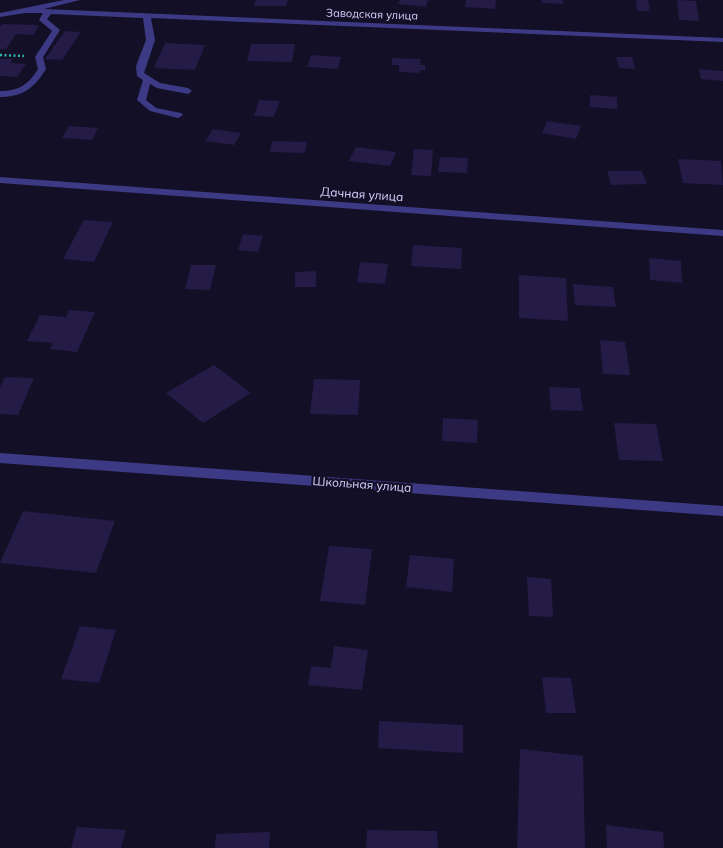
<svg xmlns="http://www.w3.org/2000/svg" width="723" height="848" font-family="Mulish,sans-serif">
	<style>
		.building { fill: #241b47 }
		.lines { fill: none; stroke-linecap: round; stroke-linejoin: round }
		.path { stroke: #2fb8b0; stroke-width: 2.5; stroke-dasharray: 2 2.5; stroke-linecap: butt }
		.minor { fill: #3d3a85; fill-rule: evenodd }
		.labels { text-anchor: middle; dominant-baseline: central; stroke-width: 4.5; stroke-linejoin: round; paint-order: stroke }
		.far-street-label { font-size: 11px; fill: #d9d4ff; stroke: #130f26 }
		.street-label { font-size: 12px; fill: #d9d4ff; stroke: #130f26 }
	</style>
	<rect width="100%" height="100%" fill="#130f26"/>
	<!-- building -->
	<g class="building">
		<polygon points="256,0 288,0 286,6 254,6"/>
		<polygon points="400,0 428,0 426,7 398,4"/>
		<polygon points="466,0 496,0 495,9 465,7"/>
		<polygon points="542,0 563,0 563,4 542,3"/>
		<polygon points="636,0 648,0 650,11 637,11"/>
		<polygon points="677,0 696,1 699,21 679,20"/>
		<polygon points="4,24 35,25 39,26 33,35 16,34 6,49 0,49 0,26"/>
		<polygon points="65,31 81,32 62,60 45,59"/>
		<polygon points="165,43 205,45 195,70 154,68"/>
		<polygon points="251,44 295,44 292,62 247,61"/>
		<polygon points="311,55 341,57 338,69 307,67"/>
		<polygon points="616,57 632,57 635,69 619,68"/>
		<polygon points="392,58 421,59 420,65 425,65 425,70 420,70 419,73 399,72 399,65 392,65"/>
		<polygon points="0,59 13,59 11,63 26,64 17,77 0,76"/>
		<polygon points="699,69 723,71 723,81 701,79"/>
		<polygon points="590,95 617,97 617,109 590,107"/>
		<polygon points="259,100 280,101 274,117 254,116"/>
		<polygon points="547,121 581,126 576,139 542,133"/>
		<polygon points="69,126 98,128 92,140 62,138"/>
		<polygon points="213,129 241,133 234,145 205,141"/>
		<polygon points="272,141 307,142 305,153 270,152"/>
		<polygon points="356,147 396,152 390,166 349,161"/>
		<polygon points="414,149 433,150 431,176 411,175"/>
		<polygon points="440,157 468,158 467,173 438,172"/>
		<polygon points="678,159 721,161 723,185 683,183"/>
		<polygon points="607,171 642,171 647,184 611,185"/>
		<polygon points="84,220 113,222 94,262 63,259"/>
		<polygon points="243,234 263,236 258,252 238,250"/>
		<polygon points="413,245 462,248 461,269 411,266"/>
		<polygon points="649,258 681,261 682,283 650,280"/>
		<polygon points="360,262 388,264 385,284 357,282"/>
		<polygon points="191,265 216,265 210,290 185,289"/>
		<polygon points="316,271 316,287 295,287 295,272"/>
		<polygon points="519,275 566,278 568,321 519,318"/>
		<polygon points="573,284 613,287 616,307 575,305"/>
		<polygon points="69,310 95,312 77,352 50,349 53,343 27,341 40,315 66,317"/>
		<polygon points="600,340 625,342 630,375 603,374"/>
		<polygon points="214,365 251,393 203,423 166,393"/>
		<polygon points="5,377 34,378 18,415 0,414 0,387"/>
		<polygon points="314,379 360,380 358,415 310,414"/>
		<polygon points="549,387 580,388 583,411 551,410"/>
		<polygon points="443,418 478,420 477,443 442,441"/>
		<polygon points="614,423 656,424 663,461 619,460"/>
		<polygon points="23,511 115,521 96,573 0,563"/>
		<polygon points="329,546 372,549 365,605 320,601"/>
		<polygon points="410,555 454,559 452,592 406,587"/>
		<polygon points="527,577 551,579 553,617 529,616"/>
		<polygon points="80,626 116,630 99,683 61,679"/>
		<polygon points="334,646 368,650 362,690 308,685 311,666 331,668"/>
		<polygon points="542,677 571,678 576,713 546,713"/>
		<polygon points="379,721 463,725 463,753 378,748"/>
		<polygon points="520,749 583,756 585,848 517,848"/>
		<polygon points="606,825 663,832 664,848 607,848"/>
		<polygon points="77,827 126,830 121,848 71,848"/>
		<polygon points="367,830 437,831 438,848 366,848"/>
		<polygon points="270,832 269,848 215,848 216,834"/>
	</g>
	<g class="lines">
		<!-- path -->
		<polyline class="path" points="0,55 24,56"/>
		<!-- minor -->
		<g class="minor">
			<path d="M64,0h16l-36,9 679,29v4l-572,-24 4,22 -11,33 16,10 28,5 4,3 -4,3 -31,-6 -7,-4 -4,16 10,8 25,5 2,2 -5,3 -28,-7 -13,-11 6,-20 -6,-4 -1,-10 10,-26 -3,-22 -92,-4 -4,5 13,11 -17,27 3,12c-12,19 -23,28 -46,28v-6c19,0 28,-6 38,-22l-3,-12 17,-26 -13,-11 4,-7h-18l-25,4v-4z"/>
			<polygon points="0,177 723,230 723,236 0,183"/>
			<polygon points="0,453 723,506 723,516 0,463"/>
		</g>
	</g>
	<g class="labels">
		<!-- far-street labels -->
		<g class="far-street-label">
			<text transform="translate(372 14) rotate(2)">Заводская улица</text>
		</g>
		<!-- street labels -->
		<g class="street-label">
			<text transform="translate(362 194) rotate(4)">Дачная улица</text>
			<text transform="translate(362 484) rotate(4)">Школьная улица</text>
		</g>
	</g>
</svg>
